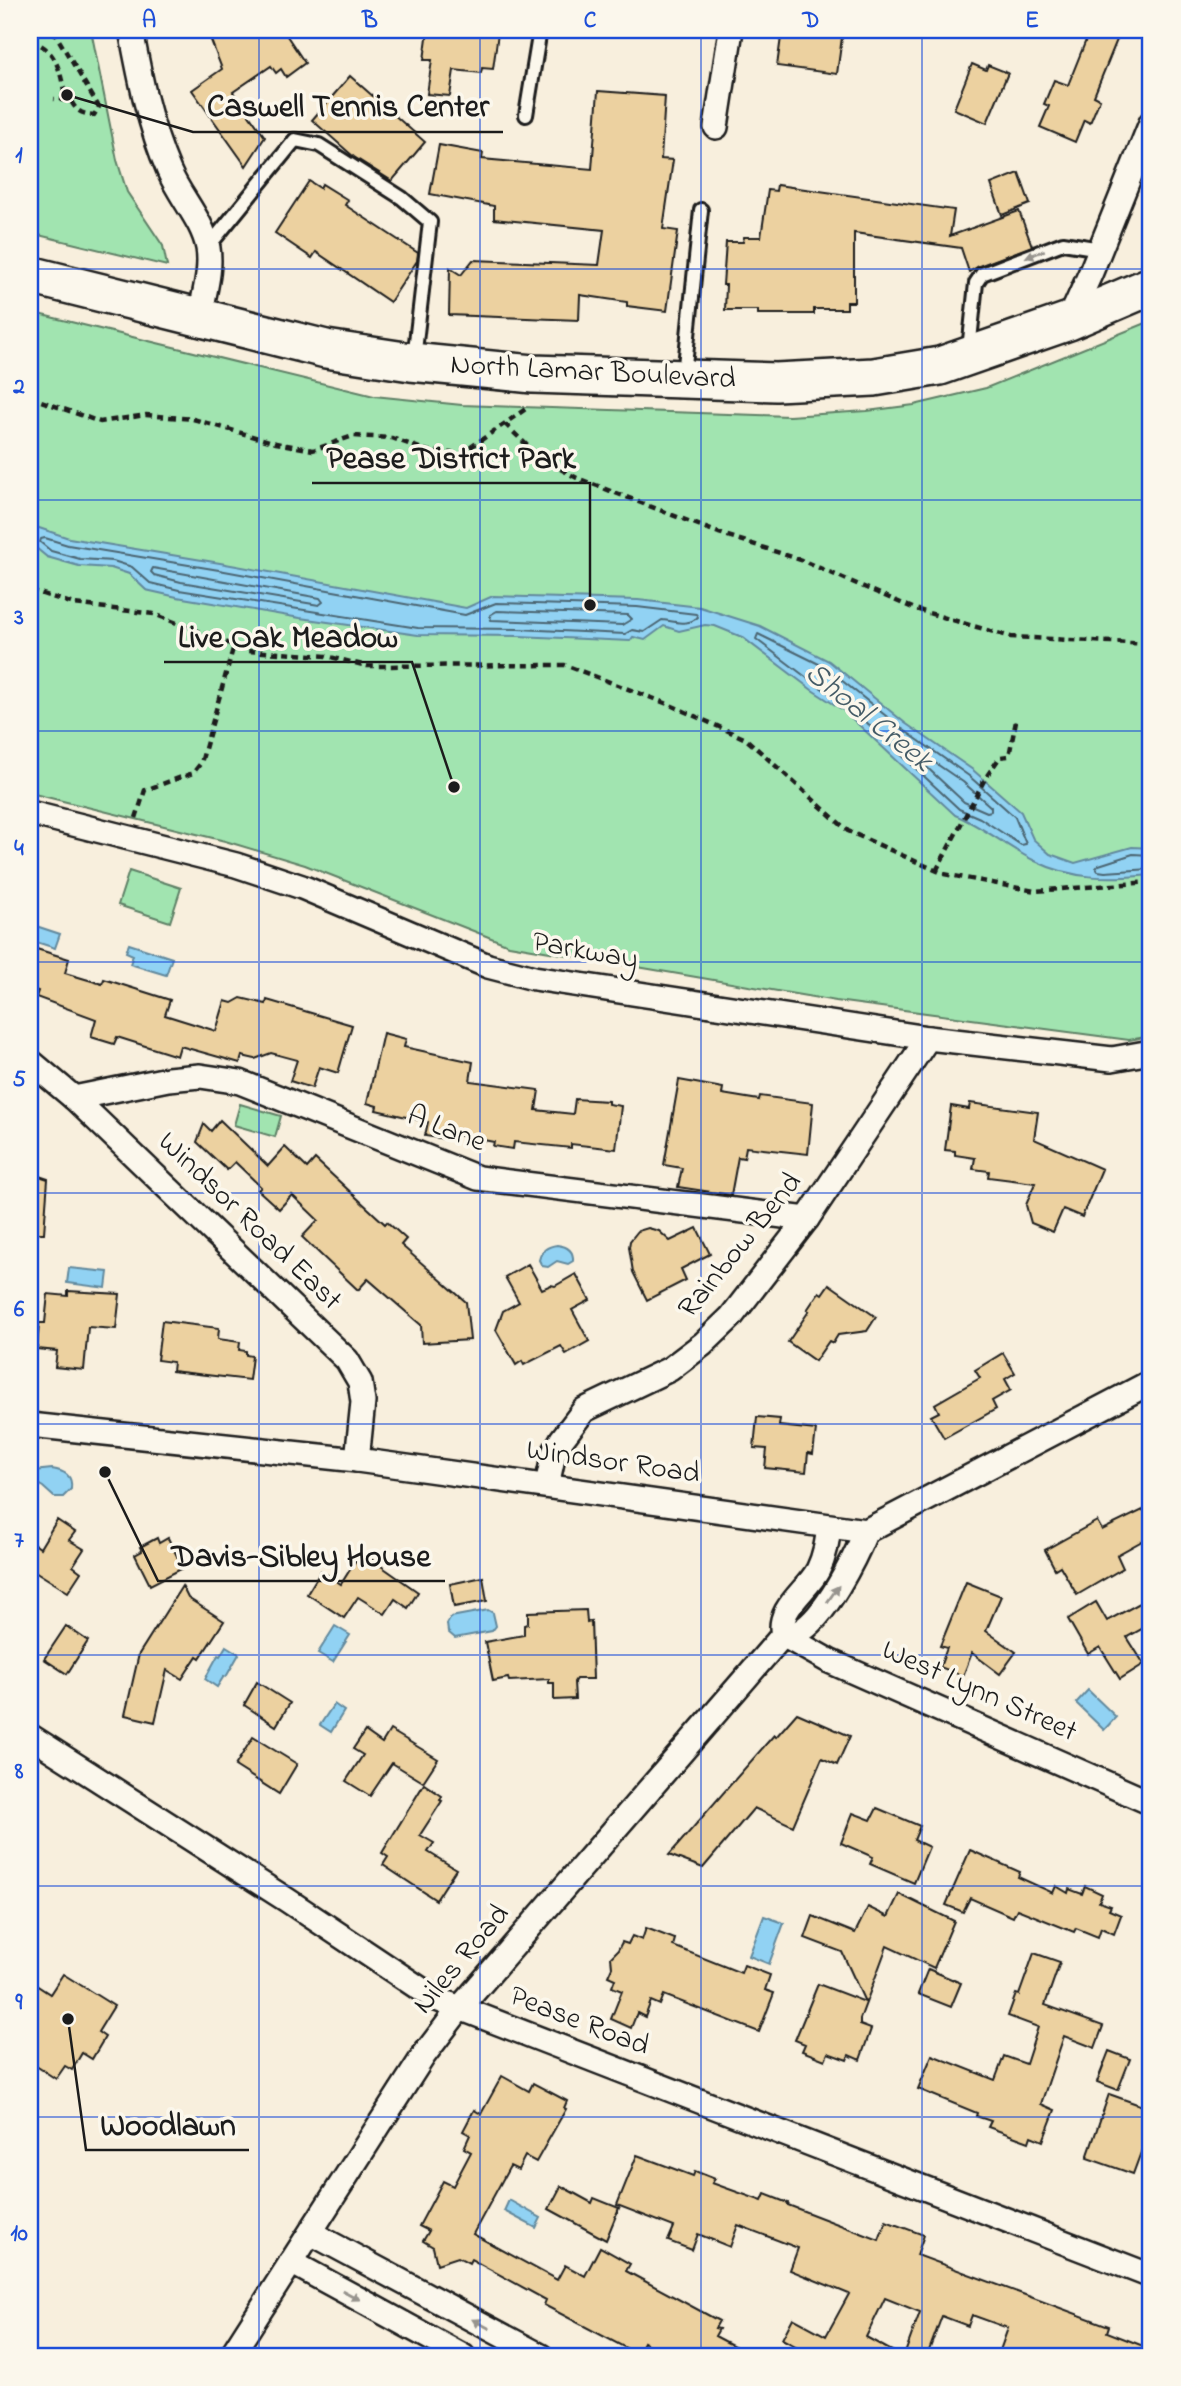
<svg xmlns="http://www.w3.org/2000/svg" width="1181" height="2386" font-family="'Indie Flower',sans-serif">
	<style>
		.green { fill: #a1e4b0; stroke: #5e8066; stroke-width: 2 }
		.water { fill: #91d2f3; stroke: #62899d; stroke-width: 2 }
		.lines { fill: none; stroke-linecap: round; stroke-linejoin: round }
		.shore { stroke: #4b6572; stroke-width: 2 }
		.building { fill: #ecd1a0; stroke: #1c1c1c; stroke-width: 2 }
		.service-casing { stroke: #1c1c1c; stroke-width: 18 }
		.minor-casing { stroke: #1c1c1c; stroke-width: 28 }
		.primary-casing { stroke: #1c1c1c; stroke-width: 42 }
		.path { stroke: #1c1c1c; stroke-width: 4.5; stroke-dasharray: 7 5; stroke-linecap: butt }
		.service { stroke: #fbf7ec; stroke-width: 12 }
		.minor { stroke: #fbf7ec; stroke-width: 23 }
		.primary { stroke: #fbf7ec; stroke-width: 37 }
		.oneway { fill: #97948e }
		.grid { fill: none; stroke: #1d4ed8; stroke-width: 2; stroke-opacity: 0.55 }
		.labels { text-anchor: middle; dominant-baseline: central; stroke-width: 7; stroke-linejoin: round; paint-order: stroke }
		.street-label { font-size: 30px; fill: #1c1c1c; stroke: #fbf7ec }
		.water-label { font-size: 32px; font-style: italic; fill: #455c67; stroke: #fbf7ec }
		.leader { fill: none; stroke: #1c1c1c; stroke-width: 2.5 }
		.callout-dot { fill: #1c1c1c; stroke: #fbf7ec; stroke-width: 2.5 }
		.callout-label { font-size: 32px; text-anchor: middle; font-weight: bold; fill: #1c1c1c; stroke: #fbf7ec; stroke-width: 7; stroke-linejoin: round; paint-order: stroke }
		.neatline { fill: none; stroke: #1d4ed8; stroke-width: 2.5 }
		.grid-label { font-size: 23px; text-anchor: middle; font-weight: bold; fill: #1d4ed8 }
	</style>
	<rect width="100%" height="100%" fill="#f8efdd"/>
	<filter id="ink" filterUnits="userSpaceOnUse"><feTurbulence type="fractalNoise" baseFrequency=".0143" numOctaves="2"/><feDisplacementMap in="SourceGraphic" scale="14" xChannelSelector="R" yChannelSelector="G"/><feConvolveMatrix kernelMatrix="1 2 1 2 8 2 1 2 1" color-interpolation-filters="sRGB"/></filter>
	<g filter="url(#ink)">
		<!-- green -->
		<g class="green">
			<polygon points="30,30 91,30 117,160 127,192 163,246 167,266 30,233"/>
			<polygon points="30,312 374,396 462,405 789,416 867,411 914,405 986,388 1151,321 1151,1036 1129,1040 836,1001 509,945 305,865 225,841 30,793"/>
			<polygon points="129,871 181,888 170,922 118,905"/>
			<polygon points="240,1104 281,1116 275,1137 234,1125"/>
		</g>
		<!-- water -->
		<g class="water">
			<path d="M30,525l39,13 151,25 246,45 27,-12 145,4 62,7 60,19 69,35 76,62 68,47 48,42 12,27 17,15 25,9 57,-16 19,1v27c-41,4 -78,5 -116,-14 -28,-14 -51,-34 -80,-46l-112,-105 -31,-20 -70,-53 -27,-11 -10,-1 -26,6 -15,-5 -19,14 -12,-3 -3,4 -112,-5 -100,-1 -118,-17 -123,-21 -31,-7 -17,-16 -18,-6 -32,-2 -32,-9 -17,-14z"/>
			<polygon points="30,924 60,934 55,948 30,940"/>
			<polygon points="129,944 172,958 166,975 130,964 133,955 126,952"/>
			<path d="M557,1245c9,1 17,5 16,16l-5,3 -11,-3 -9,6 -6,-1 -3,-6c2,-9 9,-14 18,-15z"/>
			<polygon points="69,1268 108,1272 106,1288 67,1283"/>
			<path d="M52,1469c12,2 21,6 19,20l-8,8h-9l-11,-10 -12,-7 -1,-5 3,-4z"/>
			<polygon points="488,1610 493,1613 496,1626 492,1631 455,1638 448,1632 447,1624 451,1617"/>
			<polygon points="335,1626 350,1635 333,1662 318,1653"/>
			<polygon points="226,1646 239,1654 226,1677 224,1676 217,1687 205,1679 218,1655 220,1656"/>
			<polygon points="1088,1690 1116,1717 1104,1730 1076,1703"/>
			<polygon points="334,1704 344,1711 331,1732 320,1725"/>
			<polygon points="764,1916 784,1923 769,1964 749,1956"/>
			<polygon points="509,2200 541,2218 536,2228 504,2211"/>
		</g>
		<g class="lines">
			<!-- shore -->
			<g class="shore">
				<path d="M45,538l23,7 151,25 246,45 31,-12 141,4 59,7 2,3c-11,10 -22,4 -36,3l-18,12 -12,-2 -7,4 -107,-5 -100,-1 -239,-38 -29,-7 -18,-16 -19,-6 -33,-2 -29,-8 -11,-9 1,-3z"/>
				<polygon points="153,568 320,598 323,602 319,605 181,582 154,575 151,572"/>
				<polygon points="497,611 628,615 632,619 622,625 491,620 490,615"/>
				<polygon points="758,634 825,667 901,728 969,776 1015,817 1026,844 1021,845 980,818 959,809 847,704 815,684 756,639"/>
				<polygon points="918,754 922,754 963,782 991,807 991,811 987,812 964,802 918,759"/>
				<polyline points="1151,855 1133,854 1099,865 1096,868 1098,871 1105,872 1151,869"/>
			</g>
		</g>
		<!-- building -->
		<g class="building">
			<polygon points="207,30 283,30 305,63 286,77 281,69 276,73 271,66 233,92 265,137 246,166 192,90 222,69"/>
			<polygon points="428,30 474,30 498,33 493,69 482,68 481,73 454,70 450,96 427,94 432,60 424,60"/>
			<polygon points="782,30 843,30 837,74 777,66"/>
			<polygon points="1090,30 1121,30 1094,96 1100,99 1090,123 1084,120 1075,142 1040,127 1049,106 1044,104 1054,80 1068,85"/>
			<polygon points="972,64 986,70 988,65 1008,73 987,123 954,109"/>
			<polygon points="350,76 425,142 392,181 354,157 312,120"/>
			<polygon points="598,91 665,96 661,159 673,160 663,229 678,231 667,311 627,306 627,302 580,295 579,320 449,315 450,268 461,275 473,260 599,265 604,230 494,219 494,206 430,194 439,145 483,153 482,159 592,169"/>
			<polygon points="1019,173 1030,204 1002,215 991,184"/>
			<polygon points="309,181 320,188 322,184 348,200 345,205 418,253 417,261 390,302 316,252 312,258 275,233"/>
			<polygon points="777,185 954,210 950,236 1019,211 1032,246 979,266 969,272 961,248 854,233 854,302 847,302 847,309 814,309 814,314 758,314 758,310 725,310 726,285 723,285 726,242 743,242 744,237 761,237 768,190 776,191"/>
			<polygon points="30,947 69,959 65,973 102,984 104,979 170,1000 165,1015 216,1031 225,1001 232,1003 241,998 266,1004 267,1000 352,1025 338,1073 319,1067 312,1088 290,1081 297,1060 271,1053 255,1059 242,1056 240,1063 180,1046 177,1056 117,1037 114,1044 91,1037 96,1019 36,997 38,991 30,988"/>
			<polygon points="383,1033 406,1039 404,1047 473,1062 470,1081 539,1090 536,1110 573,1114 575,1099 608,1101 608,1104 621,1106 616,1149 571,1144 571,1148 514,1142 513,1149 493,1146 494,1142 447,1133 445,1139 425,1136 428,1122 376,1110 377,1106 367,1103"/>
			<polygon points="679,1080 723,1088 722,1094 759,1100 760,1096 813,1103 808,1154 746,1147 744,1158 738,1157 731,1195 678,1187 682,1168 664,1165"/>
			<polygon points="970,1103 1038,1112 1034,1139 1102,1169 1082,1217 1063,1209 1053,1232 1031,1223 1026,1205 1035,1183 988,1177 989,1171 973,1169 975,1158 955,1155 955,1151 945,1150 951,1106 969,1109"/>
			<polygon points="220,1120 268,1166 285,1147 307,1168 315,1159 385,1224 387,1222 406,1239 401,1245 466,1302 470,1340 422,1343 421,1325 368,1279 358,1290 302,1237 318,1220 292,1195 279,1209 258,1190 261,1187 235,1162 227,1170 197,1142 204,1124 211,1131"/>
			<polygon points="30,1173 48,1179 44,1233 30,1233"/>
			<polygon points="648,1228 659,1231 670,1241 697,1228 710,1254 681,1269 686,1280 647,1300 633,1272 629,1247 630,1241 638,1231"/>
			<polygon points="528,1264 542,1289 551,1285 555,1286 576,1274 590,1300 572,1310 589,1341 566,1354 561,1346 524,1365 522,1361 516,1365 496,1330 503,1311 519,1302 505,1277"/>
			<polygon points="829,1284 876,1317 867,1331 838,1335 833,1343 829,1341 815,1361 788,1342 809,1311 807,1310 819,1292 822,1294"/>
			<polygon points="68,1291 120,1294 116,1329 88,1327 84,1370 55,1367 57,1351 37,1349 39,1323 45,1323 48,1294 68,1296"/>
			<polygon points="162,1321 219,1328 218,1339 240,1342 239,1350 246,1351 246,1355 252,1356 249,1380 172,1371 173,1362 157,1360"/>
			<polygon points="1003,1353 1015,1373 1005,1379 1011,1390 992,1401 996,1409 944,1438 931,1416 939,1412 935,1404 980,1378 975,1370"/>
			<polygon points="757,1417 780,1419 779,1426 816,1430 813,1454 808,1453 806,1472 765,1468 767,1449 754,1448"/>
			<polygon points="1151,1506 1151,1536 1117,1555 1123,1568 1077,1595 1060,1566 1055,1569 1045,1550 1097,1521 1102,1530"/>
			<polygon points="57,1520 75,1532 69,1540 84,1549 73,1566 81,1572 68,1592 30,1568 30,1541 40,1548"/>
			<polygon points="157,1538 159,1543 168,1538 183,1568 150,1585 135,1555 142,1551 140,1547"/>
			<polygon points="361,1552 418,1592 408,1608 395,1599 385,1614 358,1597 344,1618 307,1594 321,1571 341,1584"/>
			<polygon points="483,1577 487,1601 454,1607 450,1584"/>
			<polygon points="966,1582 1001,1596 986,1631 1016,1652 1000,1674 972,1653 963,1676 940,1667 947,1648 940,1646"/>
			<polygon points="182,1586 188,1598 224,1621 200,1658 197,1656 182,1679 167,1670 155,1722 125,1715 139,1654"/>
			<polygon points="1151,1597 1151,1624 1127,1637 1144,1664 1120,1679 1100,1647 1088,1654 1068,1619 1096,1602 1107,1621"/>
			<polygon points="586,1610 587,1622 591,1621 593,1679 576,1679 574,1682 575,1699 554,1700 554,1683 549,1683 549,1679 509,1681 508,1678 493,1681 485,1642 524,1635 524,1625 528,1624 528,1612"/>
			<polygon points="66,1626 88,1641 67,1674 44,1659"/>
			<polygon points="257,1682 290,1703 276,1726 244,1705"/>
			<polygon points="797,1713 850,1736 837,1765 822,1758 793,1826 754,1808 703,1868 669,1855 774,1735 776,1737"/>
			<polygon points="390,1730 438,1759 423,1782 392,1763 370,1796 346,1781 363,1755 353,1749 365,1731 382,1743"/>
			<polygon points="253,1737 297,1764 279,1794 235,1766"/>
			<polygon points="424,1784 442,1796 440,1800 442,1801 420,1835 434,1843 428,1852 456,1869 436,1900 383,1865 388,1857 382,1853"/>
			<polygon points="877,1808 920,1826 914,1840 929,1847 914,1883 870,1864 873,1857 841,1843 853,1813 871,1820"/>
			<polygon points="970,1850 1020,1872 1018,1877 1053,1893 1056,1886 1068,1893 1069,1889 1082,1894 1085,1886 1102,1894 1099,1902 1111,1906 1109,1910 1121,1915 1114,1934 1101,1928 1098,1937 1076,1928 1074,1932 1017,1909 1013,1917 970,1898 963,1912 946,1905"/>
			<polygon points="899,1894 954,1921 934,1968 887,1946 860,2019 860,2025 871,2029 860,2060 849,2055 847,2060 828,2053 825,2060 802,2051 805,2044 795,2040 818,1984 865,2002 842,1952 805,1938 813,1916 855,1933 868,1907 888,1917"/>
			<polygon points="646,1928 675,1939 673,1946 741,1973 744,1965 770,1975 765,1990 774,1993 759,2032 664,1995 660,2005 651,2001 645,2017 637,2013 631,2028 611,2019 622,1991 612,1987 615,1979 608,1976 612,1967 611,1957 618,1950 622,1942 628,1944 632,1936 642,1940"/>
			<polygon points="1034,1953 1060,1962 1045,2005 1103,2026 1095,2048 1064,2036 1041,2104 1055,2110 1043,2141 1031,2136 1029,2142 988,2127 991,2121 976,2116 977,2113 918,2089 932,2055 995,2080 1004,2056 1026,2064 1038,2027 1008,2016 1016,1994 1019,1995"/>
			<polygon points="928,1969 961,1983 951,2007 918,1994"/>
			<polygon points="63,1974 114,2006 98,2032 105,2037 92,2059 82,2053 72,2070 65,2066 56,2079 30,2062 30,1981 50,1994"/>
			<polygon points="1109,2051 1130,2059 1118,2090 1097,2082"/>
			<polygon points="502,2076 529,2091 533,2083 567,2101 564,2108 566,2109 536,2162 525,2156 518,2170 510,2166 473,2234 557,2280 565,2265 585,2276 600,2247 630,2264 626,2271 719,2321 715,2328 719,2329 715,2336 753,2356 668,2356 643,2342 637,2354 544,2305 546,2300 471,2259 469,2263 458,2257 437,2264 433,2247 423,2241 429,2231 419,2226 443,2181 453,2186 471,2152 464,2148 470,2135 463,2131 474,2110 481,2114"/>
			<polygon points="1109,2094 1151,2109 1151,2147 1144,2144 1133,2174 1087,2158"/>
			<polygon points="637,2155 693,2176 695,2171 715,2179 712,2183 762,2201 765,2194 788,2203 788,2205 879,2240 886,2221 924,2235 917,2255 1109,2326 1107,2332 1151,2349 1151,2356 998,2356 1008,2328 972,2315 968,2326 942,2316 927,2356 904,2356 920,2312 885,2298 866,2337 901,2356 814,2356 782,2339 793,2318 826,2336 849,2294 790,2270 798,2248 738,2225 730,2247 698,2234 692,2250 668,2241 674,2227 617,2205"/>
			<polygon points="561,2186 592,2203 594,2198 619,2208 606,2240 549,2209"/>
		</g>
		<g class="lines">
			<defs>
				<g id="service">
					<polyline points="526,115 540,30"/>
					<polyline points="208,247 295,140 319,145 402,198 430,222 414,359"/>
					<polyline points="969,350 976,283 982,274 1063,243 1101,249"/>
					<polyline points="684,375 701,210"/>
				</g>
				<g id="minor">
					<path d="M131,30c9,48 18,95 38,141 11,26 34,50 39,77 4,23 -5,48 -8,70"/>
					<polyline points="716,127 731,30"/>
					<polyline points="1069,321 1091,272 1151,123"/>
					<polyline points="30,813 236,865 302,887 488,966 534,978 928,1038 1112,1059 1151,1052"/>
					<polyline points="30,1061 74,1098 347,1360 360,1382 363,1402 357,1460"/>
					<polyline points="74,1098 168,1079 200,1076 240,1082 478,1178 807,1219"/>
					<polyline points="30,1425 357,1460 866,1531 1151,1382"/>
					<polyline points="547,1485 554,1453 562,1439 584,1410 670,1369 703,1344 731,1317 807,1219 928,1038"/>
					<polyline points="783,1635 829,1661 1151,1803"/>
					<path d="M783,1635c-7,-26 24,-44 35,-65 7,-14 9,-28 11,-43"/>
					<polyline points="30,1736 287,1900 434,1998 1151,2276"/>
					<polyline points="311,2233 541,2356"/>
					<polyline points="291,2262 463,2356"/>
					<path d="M231,2356l193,-301 35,-46 324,-374c6,0 11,0 16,-3 26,-14 56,-74 67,-101"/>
				</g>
				<polyline id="primary" points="30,275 326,349 411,362 533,374 776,382 874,377 940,366 1069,321 1151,286"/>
			</defs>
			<!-- service casing -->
			<use href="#service" class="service-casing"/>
			<!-- minor casing -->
			<use href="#minor" class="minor-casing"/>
			<!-- primary casing -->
			<use href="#primary" class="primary-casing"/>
			<!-- path -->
			<g class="path">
				<path d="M53,30l46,77 -5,8c-12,-1 -17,-3 -23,-14l-17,-2"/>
				<path d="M30,41c27,6 32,35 35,58"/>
				<polyline points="30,397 100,422 146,415 193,419 276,443 313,450 353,436 392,438 428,451 461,454 527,408"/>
				<polyline points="505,424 540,458 577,478 719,533 801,560 915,609 1011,637 1151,644"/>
				<polyline points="30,590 74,604 154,614 248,651 326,656 367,666 565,665 668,704 746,739 848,831 944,874 1035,891 1151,882"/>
				<polyline points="136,818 145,790 193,773 201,763 234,645"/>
				<polyline points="936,871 986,777 1000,757 1009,756 1016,721"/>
			</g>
			<!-- service -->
			<use href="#service" class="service"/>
			<!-- minor -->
			<use href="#minor" class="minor"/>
			<!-- primary -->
			<use href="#primary" class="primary"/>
		</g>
		<!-- one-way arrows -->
		<defs><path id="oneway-solid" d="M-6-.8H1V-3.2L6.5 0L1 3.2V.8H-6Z" transform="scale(1.75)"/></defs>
		<g class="oneway">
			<use href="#oneway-solid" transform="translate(1035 254) rotate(159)"/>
			<use href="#oneway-solid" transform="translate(833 1594) rotate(-55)"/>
			<use href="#oneway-solid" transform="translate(351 2295) rotate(29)"/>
			<use href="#oneway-solid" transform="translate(481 2324) rotate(-152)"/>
		</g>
	</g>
	<!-- grid -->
	<path class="grid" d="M259,30v2326M480,30v2326M701,30v2326M922,30v2326M30,269h1121M30,500h1121M30,731h1121M30,962h1121M30,1193h1121M30,1424h1121M30,1655h1121M30,1886h1121M30,2117h1121"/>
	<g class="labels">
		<!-- street labels -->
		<g class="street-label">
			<text transform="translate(593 373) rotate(3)">North Lamar Boulevard</text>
			<text transform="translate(585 952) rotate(10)">Parkway</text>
			<text transform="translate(446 1130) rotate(21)">A Lane</text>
			<text transform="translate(249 1222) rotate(44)">Windsor Road East</text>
			<text transform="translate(741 1246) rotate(-51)">Rainbow Bend</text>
			<text transform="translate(613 1463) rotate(8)">Windsor Road</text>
			<text transform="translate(979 1692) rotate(24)">West Lynn Street</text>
			<text transform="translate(462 1960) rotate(-50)">Niles Road</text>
			<text transform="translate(579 2022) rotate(21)">Pease Road</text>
		</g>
		<!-- water labels -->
		<g class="water-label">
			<text transform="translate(868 718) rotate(39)">Shoal Creek</text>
		</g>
	</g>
	<!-- callouts -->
	<path class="leader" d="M67 95L193 132H503M590 605L590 483H312M454 787L412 662H164M105 1472L158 1581H445M68 2019L86 2150H249"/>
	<g class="callout-dot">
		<circle cx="67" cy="95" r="7"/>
		<circle cx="590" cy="605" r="7"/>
		<circle cx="454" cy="787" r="7"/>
		<circle cx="105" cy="1472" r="7"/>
		<circle cx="68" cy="2019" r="7"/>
	</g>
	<g class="callout-label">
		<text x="348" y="116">Caswell Tennis Center</text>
		<text x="451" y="468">Pease District Park</text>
		<text x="288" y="647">Live Oak Meadow</text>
		<text x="301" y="1566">Davis-Sibley House</text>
		<text x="168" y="2135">Woodlawn</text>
	</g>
	<!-- margin -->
	<rect width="1181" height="2386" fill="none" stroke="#fbf7ec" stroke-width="77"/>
	<rect x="38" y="38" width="1104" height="2310" class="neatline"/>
	<g class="grid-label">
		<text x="149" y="27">A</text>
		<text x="370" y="27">B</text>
		<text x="590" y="27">C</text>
		<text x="811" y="27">D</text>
		<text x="1032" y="27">E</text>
		<text x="19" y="162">1</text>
		<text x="19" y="393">2</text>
		<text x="19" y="624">3</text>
		<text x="19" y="855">4</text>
		<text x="19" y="1086">5</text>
		<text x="19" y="1316">6</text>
		<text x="19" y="1547">7</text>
		<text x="19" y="1778">8</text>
		<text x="19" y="2009">9</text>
		<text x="19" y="2240">10</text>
	</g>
</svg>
